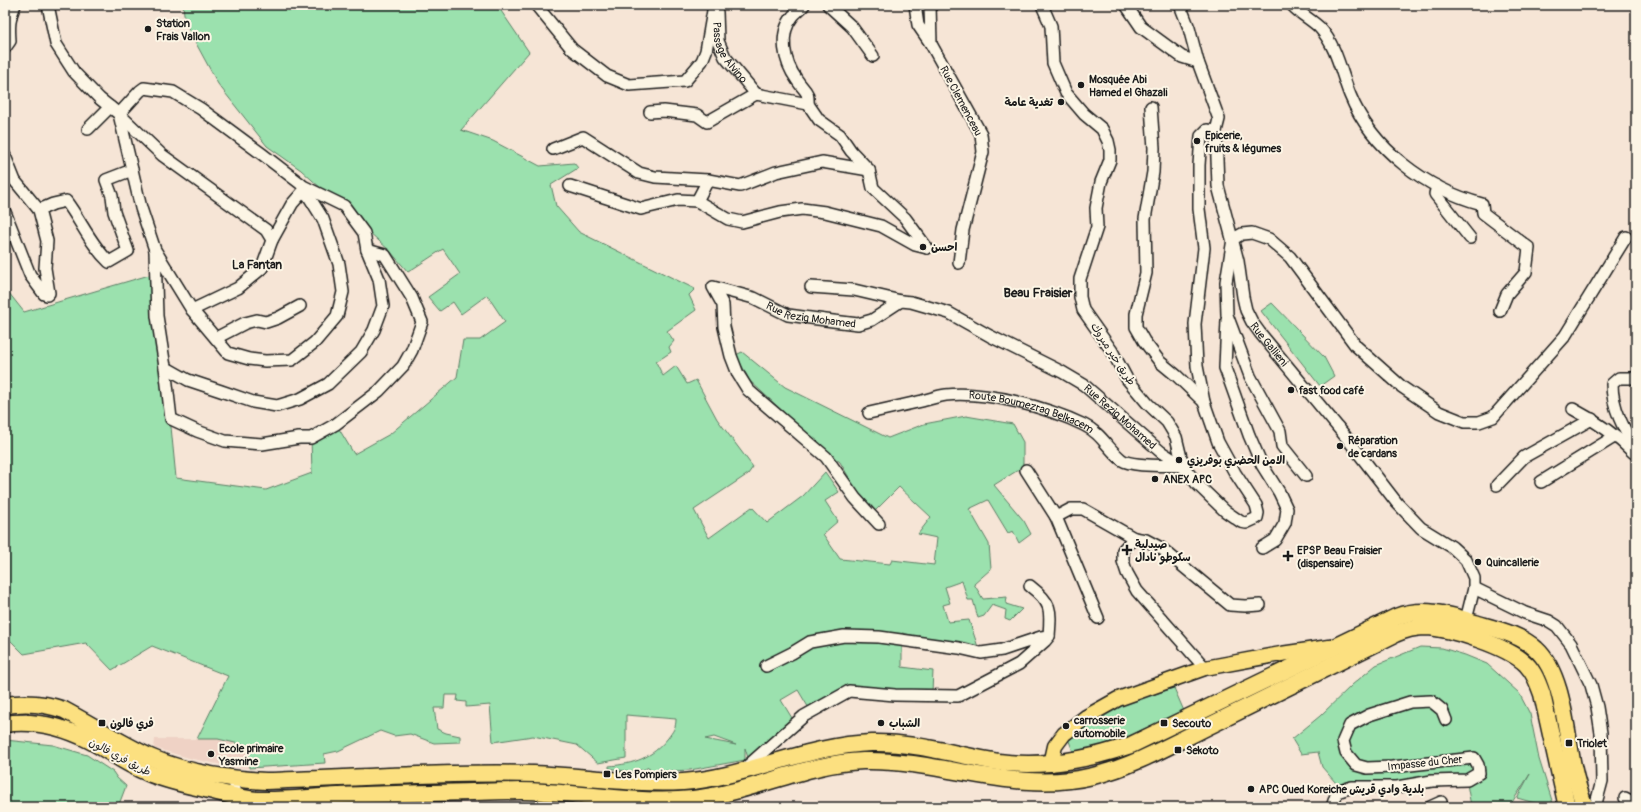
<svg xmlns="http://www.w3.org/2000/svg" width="1641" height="812" font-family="Pangolin,'Playpen Sans Arabic',sans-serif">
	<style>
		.built { fill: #efd2c5 }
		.green { fill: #9be1ae; stroke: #5c7e65; fill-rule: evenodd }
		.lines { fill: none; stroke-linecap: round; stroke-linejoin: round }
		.minor-casing { stroke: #1c1c1c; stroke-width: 14 }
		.major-casing { stroke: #1c1c1c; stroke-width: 17 }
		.highway-casing { stroke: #1c1c1c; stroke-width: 19 }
		.minor { stroke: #fcf5e5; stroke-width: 11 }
		.major { stroke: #fce080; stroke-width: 14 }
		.highway { stroke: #fce080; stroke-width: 16 }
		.poi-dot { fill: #1c1c1c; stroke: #fcf5e5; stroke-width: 1.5 }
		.labels { text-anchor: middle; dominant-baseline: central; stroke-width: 4; stroke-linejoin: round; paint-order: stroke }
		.poi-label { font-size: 11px; font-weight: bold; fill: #1c1c1c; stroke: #fcf5e5; text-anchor: start }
		.street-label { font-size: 11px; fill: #1c1c1c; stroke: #fcf5e5 }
		.neighbourhood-label { font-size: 12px; font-weight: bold; fill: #1c1c1c; stroke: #fcf5e5 }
		.quarter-label { font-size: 13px; font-weight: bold; fill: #1c1c1c; stroke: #fcf5e5 }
	</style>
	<rect width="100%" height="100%" fill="#f6e5d6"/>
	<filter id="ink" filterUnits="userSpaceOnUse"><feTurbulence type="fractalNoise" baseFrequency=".025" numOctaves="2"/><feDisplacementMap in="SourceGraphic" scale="8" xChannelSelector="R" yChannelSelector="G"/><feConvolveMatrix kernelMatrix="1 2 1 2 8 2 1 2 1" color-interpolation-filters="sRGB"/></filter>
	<g filter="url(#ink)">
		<!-- built -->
		<polygon class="built" points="155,739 218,739 248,746 249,768 233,767 193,759 154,748"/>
		<!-- green -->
		<g class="green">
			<path d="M183,5h314l32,47 -68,78 32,11 47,25 34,-3 4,5 -27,17 5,21 23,26 116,57 -6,6 7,15 -29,21 7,10 -5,6 2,5 -15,10 7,14 13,-10 11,18 9,-4 21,39 36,48 -5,7 -54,36 15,28 43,-31 15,16 36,-27 22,-24 14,20 -14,9 13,20 -15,13 17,25 50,5 2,-4 42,5 3,-27 -19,-4 13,-17 -32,-30 -26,26 -11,-13 -22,-38 -11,-8 -79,-73 -14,-26 6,-3 43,35 103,51 36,-14 42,-8 47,8 10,18v25l-29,18 30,36 7,13 -12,9 -6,-12 -5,2 -20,-33 -19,9 20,35 2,25 -17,15 9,15 24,-2 -1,7 16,5 -12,12 -5,-2 1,-9 -14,-5 -8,11 -6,2 -5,-18h-5l-6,-19 -17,6 5,16 -7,2 5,17 21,-2 9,27 -21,-2 -55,-12v34l31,4 -1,21 -88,2 -34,16 -12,-20 -17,10 14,23 -27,16 -12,18 -7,4 -4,-13v12l-55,10 -41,2v-5c-12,7 -26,4 -40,1v-2c25,-2 43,-8 59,-28 5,-7 8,-10 8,-19l-50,-4v43l-28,5 -21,-18 -44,-9 -40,6 -3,-37 -24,2v-5l-9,-1 1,-6h-13l-1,13h-10l3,21 9,4 14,3v6l-26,1 -24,-9 -16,2 -14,-5 -42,20 -14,3 1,9 -76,5 -1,-22 -30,-7h-21l31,-63 -76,-30 -40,24 -26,-27 -62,11 -16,-16 -3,-7v-343l19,24 132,-39 20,205 90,12 46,-17 -1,-35 25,-14 18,30 36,-20 67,-57 6,-37h17l25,-18 -18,-27 -26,19 -8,-12 -13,9 -12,-14 32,-23 -17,-25 -35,23 -18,-21 -89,-81 -34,-24 -49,-62 -33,-61zM714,737l22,8 -31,-6z"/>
			<polygon points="1272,303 1324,357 1334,376 1320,386 1261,311"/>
			<polygon points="1420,647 1442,648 1465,655 1487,664 1519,693 1530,714 1539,759 1554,807 1549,807 1517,798 1530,774 1509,807 1474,807 1471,806 1467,784 1412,790 1342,790 1322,767 1318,752 1301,754 1292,739 1320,716 1352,685 1376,665"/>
			<polygon points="1174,688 1184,711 1113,743 1074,754 1067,736 1113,707"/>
			<polygon points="5,740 53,745 87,755 113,772 117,778 126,786 118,807 11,807 5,804"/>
		</g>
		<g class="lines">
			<defs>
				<g id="minor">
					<polyline points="48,5 56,44 74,72 100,99 119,114 162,155 266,230 272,240 262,268 238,288 192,310"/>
					<polyline points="536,5 572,49 607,76 629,85 685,81 702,61 706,51 714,5"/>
					<path d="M804,5c-3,4 -8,7 -11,11 -15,18 -9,46 4,64 7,11 12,10 11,24"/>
					<polyline points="828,5 852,27 873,56"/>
					<polyline points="915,5 918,25 931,44 981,134 983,152 963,230 959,263"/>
					<polyline points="930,5 931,44"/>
					<polyline points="1042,5 1051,26 1053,63 1066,93 1084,114 1102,129 1108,141 1110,150 1110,160 1101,182 1096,208 1097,227 1080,279 1080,297 1083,310 1112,351 1127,379 1148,404 1167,422 1176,437 1183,466 1197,484 1225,511 1241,522 1246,523 1257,518 1258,513 1256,505 1235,473 1218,442 1204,402 1197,366 1195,324 1204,248 1199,209 1199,165 1201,136 1207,130 1216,131"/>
					<polyline points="1126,5 1141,27 1182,57 1198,62"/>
					<path id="s1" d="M1180,5l9,23 9,34 21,57 -3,12 2,55 20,75 5,36 3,13 6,12 8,11 86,104 51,66 24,25 31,19 14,13 8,18v10l-8,32"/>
					<path d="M1292,5c8,9 20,15 28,23 17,19 21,45 30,67 22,54 76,94 132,109l1,9 46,35 -3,24 -19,22 -7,17"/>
					<path id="s2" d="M717,12l1,29 7,16 31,37"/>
					<path d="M5,48l5,-7c-1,-14 -1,-23 5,-36"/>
					<polygon points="144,88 173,92 201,109 262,154 301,184 323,219 339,264 343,292 337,316 315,342 292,360 265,361 249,359 228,353 192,310 155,250 141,208 119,114 140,91"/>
					<polyline points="1151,107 1154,148 1153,172 1145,219 1146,273 1136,314 1136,327 1144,341 1160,362 1177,376 1204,402"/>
					<polyline points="650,112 664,111 697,115 707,122 756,94 808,104 819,120 840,135 851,151 869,170 873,188 905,218 927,248"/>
					<polyline points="88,129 110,107"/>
					<polyline points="553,149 583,137 639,173 655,177 708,180 740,186 776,172 822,162 869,170"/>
					<polyline points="5,156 15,181 39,210"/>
					<polyline points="570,186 641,209 678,200 697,201 728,219 742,222 780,212 802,209 825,212 881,226 915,245 927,248"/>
					<polyline points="1437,186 1435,194 1470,238"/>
					<polyline points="697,201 708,180"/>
					<path d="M5,212l25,63 14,19 3,1 2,-2 -4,-25 2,-27 -8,-31 14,-6 13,-3c15,20 25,44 43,61l19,-11 -14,-39 -2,-16 -6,-16 26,-10"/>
					<polyline points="272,240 292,204 306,188"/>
					<polyline points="155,251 157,316 165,367 171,419 197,431 225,441 262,444 299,438 311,438 336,424 379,391 403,366 412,350 422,322 412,298 385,255 367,250"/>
					<polyline points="811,287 854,290 901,301"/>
					<polyline points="1227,320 1225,368 1249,435 1262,465 1279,492 1287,509 1285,523 1275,540 1262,548"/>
					<polyline points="216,338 245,323 257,320 266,322 278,318 300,306"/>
					<polyline points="165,367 188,380 221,391 253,402 277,406 300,399 328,384 361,352 374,330 383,306 379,279 367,250 364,233 344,206 303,186"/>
					<path d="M1636,378h-17l-7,6c0,24 12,45 24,66"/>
					<path d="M1573,409c21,11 44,27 61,44"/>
					<path id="s3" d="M869,413c18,-4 35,-8 53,-12 8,-2 16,-5 24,-6 41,-4 101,12 138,30 17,8 24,24 38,35 10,7 46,5 60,6"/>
					<polyline points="1026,470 1056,517 1098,618"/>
					<polyline points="1306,476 1282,446 1280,431 1250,376 1227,315 1226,282 1233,239 1242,234 1252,233 1269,239 1290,257 1356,346 1402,387 1439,412 1464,422 1479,422 1493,417 1565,336 1626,237"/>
					<polyline points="1541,482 1614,437"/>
					<polyline points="1497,485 1524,457 1592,419"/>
					<polyline points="1056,517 1071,509 1083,509 1134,538"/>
					<path id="s4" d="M879,524l-24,-26 -29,-41 -78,-67 -10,-16 -7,-18 -7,-29 -1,-22 -10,-18 41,11 34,17 45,6 25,3 14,-4 29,-19 10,1 38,11 41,23 72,36 22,13 77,67 22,14"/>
					<path d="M1030,586c22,17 21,23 19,50"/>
					<polyline points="1474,588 1525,613 1549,621 1557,626 1571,644 1591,685 1597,707 1601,733 1602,781 1595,807"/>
					<polyline points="1205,668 1137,591 1127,573 1123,561 1123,550 1134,538 1146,540 1161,548 1230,605 1245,606 1260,605"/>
					<polyline points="744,769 804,716 849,691 895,695 958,696 1019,664 1045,641 1049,636 1041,637 1002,650 981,653 959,648 879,637 844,636 810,642 792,653 766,666"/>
					<polyline points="235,778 235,797 237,807"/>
					<polyline points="1625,798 1636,804"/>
					<polyline points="1332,807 1337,792 1352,787 1397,787 1432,781 1467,780 1479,773 1478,765 1474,758 1392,767 1367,768 1356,765 1346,753 1343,741 1350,725 1369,715 1410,702 1431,701 1442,710 1446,720"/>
					<polyline points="1430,807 1441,802"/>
				</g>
				<polyline id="major" points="1051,764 1055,746 1064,734 1086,717 1118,699 1205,668 1281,654 1329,647"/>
				<g id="highway">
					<path d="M5,705c20,-3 40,-2 59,5 28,15 56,33 86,47 36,16 77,22 116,24 89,-3 179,-9 268,-7 49,2 100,11 149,8 64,-5 124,-37 189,-39 43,-1 84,12 126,19 46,6 90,-2 133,-17l265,-128c26,-10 53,-3 79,6 20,6 45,11 61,26 27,24 30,83 37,117 3,14 7,28 12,41"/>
					<path d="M5,724c29,-4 58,3 84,16 19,10 37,24 57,32 20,9 42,13 63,18 16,4 33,9 49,10 27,1 54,-3 80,-4 61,-2 121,-4 182,-5 57,0 116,14 173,8 58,-6 112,-36 170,-38 78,-2 152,34 230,15 42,-10 81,-33 120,-52 60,-30 121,-60 182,-90 9,-4 20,-7 30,-7 26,1 82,19 101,37 8,8 12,19 16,30l25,113"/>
				</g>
			</defs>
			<!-- minor casing -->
			<use href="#minor" class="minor-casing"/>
			<!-- major casing -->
			<use href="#major" class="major-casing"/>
			<!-- highway casing -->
			<use href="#highway" class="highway-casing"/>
			<!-- minor -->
			<use href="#minor" class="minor"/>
			<!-- major -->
			<use href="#major" class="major"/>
			<!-- highway -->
			<use href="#highway" class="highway"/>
		</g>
	</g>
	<!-- markers -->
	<g class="poi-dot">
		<circle cx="148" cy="29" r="4"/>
		<circle cx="1081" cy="85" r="4"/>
		<circle cx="1061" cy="102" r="4"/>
		<circle cx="1197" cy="141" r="4"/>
		<circle cx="923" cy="247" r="4"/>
		<circle cx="1291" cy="390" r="4"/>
		<circle cx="1340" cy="446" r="4"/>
		<circle cx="1179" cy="460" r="4"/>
		<circle cx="1155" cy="479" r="4"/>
		<path d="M1125 544h4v4h4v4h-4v4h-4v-4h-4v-4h4z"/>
		<path d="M1286 550h4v4h4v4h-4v4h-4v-4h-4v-4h4z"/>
		<circle cx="1478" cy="562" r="4"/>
		<rect x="98" y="719" width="8" height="8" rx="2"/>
		<circle cx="881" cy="723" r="4"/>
		<rect x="1160" y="719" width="8" height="8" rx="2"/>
		<circle cx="1066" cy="726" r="4"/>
		<rect x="1565" y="739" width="8" height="8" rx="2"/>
		<rect x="1174" y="746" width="8" height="8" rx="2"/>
		<circle cx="211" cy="754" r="4"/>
		<rect x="603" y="770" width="8" height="8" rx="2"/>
		<circle cx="1251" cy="789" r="4"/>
	</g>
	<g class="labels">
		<!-- poi labels -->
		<g class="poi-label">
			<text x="156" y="23">Station<tspan x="156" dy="13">Frais Vallon</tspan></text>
			<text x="1089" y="79">Mosquée Abi<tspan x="1089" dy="13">Hamed el Ghazali</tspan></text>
			<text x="1053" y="102" text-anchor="end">تغدية عامة</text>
			<text x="1205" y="135">Epicerie,<tspan x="1205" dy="13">fruits &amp; légumes</tspan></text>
			<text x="931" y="247">احسن</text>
			<text x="1299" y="390">fast food café</text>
			<text x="1348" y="440">Réparation<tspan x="1348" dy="13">de cardans</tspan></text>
			<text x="1187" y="460">الامن الحضري بوفريزي</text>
			<text x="1163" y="479">ANEX APC</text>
			<text x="1135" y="544">صيدلية<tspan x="1135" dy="13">سكوطو نادال</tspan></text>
			<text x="1297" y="550">EPSP Beau Fraisier<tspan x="1297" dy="13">(dispensaire)</tspan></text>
			<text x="1486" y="562">Quincallerie</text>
			<text x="1074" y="720">carrosserie<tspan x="1074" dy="13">automobile</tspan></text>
			<text x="110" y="723">فري فالون</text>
			<text x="889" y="723">الشباب</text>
			<text x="1172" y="723">Secouto</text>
			<text x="1577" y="743">Triolet</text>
			<text x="219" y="748">Ecole primaire<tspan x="219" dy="13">Yasmine</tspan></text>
			<text x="1186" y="750">Sekoto</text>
			<text x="615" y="774">Les Pompiers</text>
			<text x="1259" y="789">APC Oued Koreiche بلدية وادي قريش</text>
		</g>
		<!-- street labels -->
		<g class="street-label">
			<text stroke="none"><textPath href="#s2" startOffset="44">Passage Alvino</textPath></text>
			<text transform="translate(961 101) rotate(62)">Rue Clemenceau</text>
			<text stroke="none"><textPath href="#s4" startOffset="402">Rue Rezig Mohamed</textPath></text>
			<text stroke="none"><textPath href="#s1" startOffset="357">Rue Gallieni</textPath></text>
			<text transform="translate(1113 354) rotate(57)">طريق خير مبروك</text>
			<text stroke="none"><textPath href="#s3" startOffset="167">Route Boumezrag Belkacem</textPath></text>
			<text stroke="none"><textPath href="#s4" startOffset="750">Rue Rezig Mohamed</textPath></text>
			<text transform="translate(120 757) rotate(28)">طريق فري فالون</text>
			<text transform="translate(1425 763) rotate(-6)">Impasse du Cher</text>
		</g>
		<!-- neighbourhood labels -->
		<g class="neighbourhood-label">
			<text x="257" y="265">La Fantan</text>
		</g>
		<!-- quarter labels -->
		<g class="quarter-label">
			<text x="1038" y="293">Beau Fraisier</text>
		</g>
	</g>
	<!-- margin -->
	<rect width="1641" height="812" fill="none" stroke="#fcf5e5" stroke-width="20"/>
	<rect x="10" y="10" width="1621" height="792" fill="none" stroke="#1c1c1c" stroke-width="1.5" filter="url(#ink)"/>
</svg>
